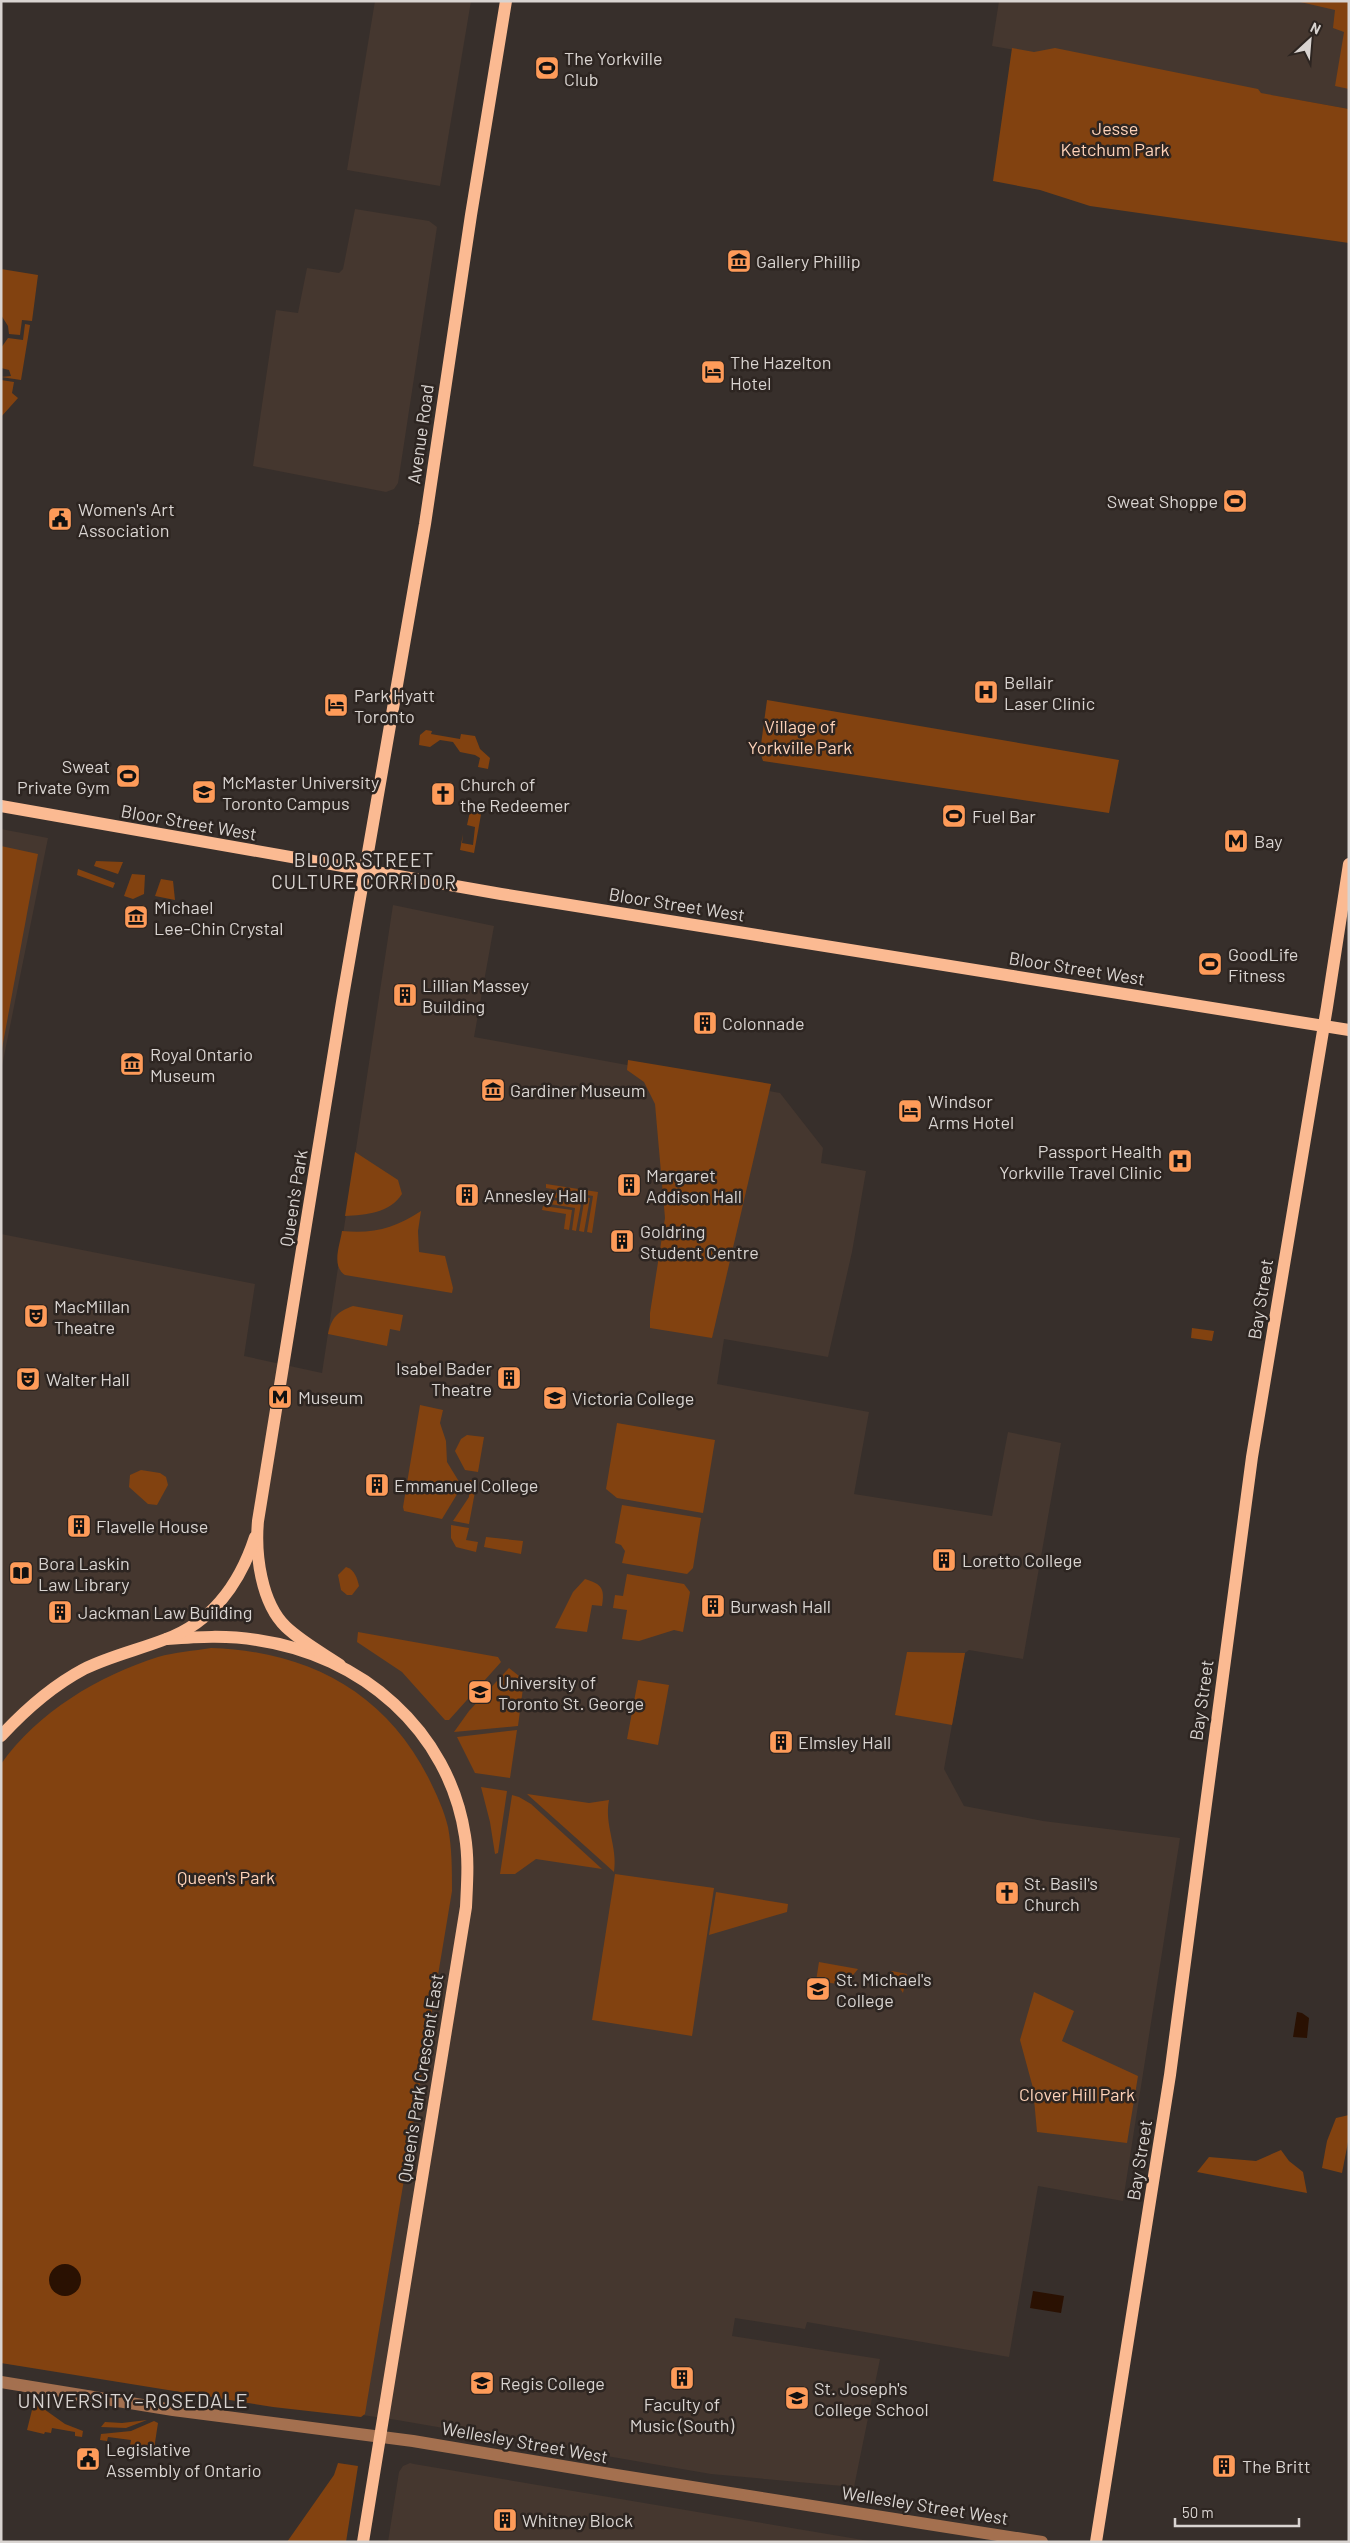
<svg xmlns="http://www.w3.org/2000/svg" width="1350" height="2543" font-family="Barlow,sans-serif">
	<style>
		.built { fill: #45372f }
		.green { fill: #824210 }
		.water { fill: #2a1102 }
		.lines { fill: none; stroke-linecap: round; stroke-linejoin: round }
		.minor { stroke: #a4704f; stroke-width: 12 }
		.major { stroke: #fbba92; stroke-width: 12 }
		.labels { text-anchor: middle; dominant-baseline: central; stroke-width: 5; stroke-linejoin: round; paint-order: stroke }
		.poi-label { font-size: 18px; fill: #d9d4d1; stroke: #2d2521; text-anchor: start }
		.park-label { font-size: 18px; fill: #ffd3b9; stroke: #2d2521 }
		.street-label { font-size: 18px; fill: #d9d4d1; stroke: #2d2521 }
		.neighbourhood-label { font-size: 19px; letter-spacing: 1px; fill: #d9d4d1; stroke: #2d2521 }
		.quarter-label { font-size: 20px; letter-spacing: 1px; fill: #d9d4d1; stroke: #2d2521 }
	</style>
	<rect width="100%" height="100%" fill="#372f2b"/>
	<!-- built -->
	<g class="built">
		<polygon points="375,1 471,1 440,186 347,170"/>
		<polygon points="999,1 1349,1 1349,109 992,46"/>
		<polygon points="355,209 429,221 437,227 398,483 394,489 386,492 253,466 276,310 298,313 307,268 339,273 343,269"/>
		<polygon points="1,829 48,838 1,1071"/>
		<polygon points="393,905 494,926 474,1037 780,1093 823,1148 821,1163 866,1171 852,1252 828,1357 724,1339 717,1384 869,1412 854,1494 992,1516 1008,1432 1061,1443 1023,1659 969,1650 965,1653 944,1769 964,1806 1043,1821 1180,1838 1123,2201 1038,2186 1009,2357 807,2322 805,2329 735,2318 732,2336 880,2359 854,2487 711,2474 397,2420 1,2363 1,1234 255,1284 244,1356 322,1373"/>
		<polygon points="410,2463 414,2464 875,2542 388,2542 399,2472 403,2466"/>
	</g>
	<!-- green -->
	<g class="green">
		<polygon points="1296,1 1349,1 1349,89 1335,86 1344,32 1333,28 1335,10"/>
		<polygon points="1012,48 1034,52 1055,48 1258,89 1261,93 1349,109 1349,243 1090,206 1040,190 993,181"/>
		<polygon points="1,269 38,275 32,321 22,320 20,335 9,334 8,326 1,315"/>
		<polygon points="25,324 30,325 21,380 1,377 11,376 9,370 1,368 1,348 8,338 23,340"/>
		<polygon points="1,380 14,382 12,393 18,398 1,417"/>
		<polygon points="767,700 1119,760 1109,813 763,761 760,752"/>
		<polygon points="426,730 432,731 431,734 460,739 461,734 475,736 480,749 490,758 488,769 478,767 480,758 475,755 460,752 453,742 440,740 430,747 419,745 420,735"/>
		<polygon points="471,807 482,809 474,853 460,850 463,834 462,843 473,845 475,827 467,825"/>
		<polygon points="1,846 38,854 1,1054"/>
		<polygon points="96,861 123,862 118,874 94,866"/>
		<polygon points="78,869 115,883 113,888 77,875"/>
		<polygon points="132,874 145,875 144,894 133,899 124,896"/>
		<polygon points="161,879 173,881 175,900 155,896"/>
		<polygon points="628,1060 771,1084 712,1338 650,1328 650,1313 665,1218 655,1104 644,1082 627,1070"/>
		<path d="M355,1152l43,28 4,14c-12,19 -36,21 -57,22z"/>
		<polygon points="546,1184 598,1192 592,1233 587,1232 593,1196 546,1188"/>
		<polygon points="545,1191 590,1198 584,1232 579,1231 584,1202 544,1196"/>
		<polygon points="544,1199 581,1204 576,1231 572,1230 575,1208 543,1203"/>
		<polygon points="543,1206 572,1210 569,1230 564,1229 566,1214 542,1210"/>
		<path d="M421,1211l-3,20 1,21 26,4 8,32 -1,5 -107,-18c-14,-9 -5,-30 -3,-44 32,3 53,-3 79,-20z"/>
		<path d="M353,1306l50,9 -3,16 -10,-2 -3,17 -59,-12c4,-17 9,-22 25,-28z"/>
		<polygon points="1192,1328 1214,1331 1212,1341 1191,1338"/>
		<polygon points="420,1405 443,1410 440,1423 446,1441 447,1462 458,1480 459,1491 442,1519 404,1511 403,1507"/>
		<polygon points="617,1423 715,1440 703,1513 617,1498 606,1489"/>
		<polygon points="467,1435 484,1437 478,1472 465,1470 455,1451 461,1439"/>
		<polygon points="141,1470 160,1473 166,1477 168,1485 157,1505 148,1504 129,1487 130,1475"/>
		<polygon points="470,1480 477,1481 469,1524 453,1521 469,1497"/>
		<polygon points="622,1505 701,1518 693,1568 687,1574 622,1563 625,1551 621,1545 615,1543"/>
		<polygon points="451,1525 469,1528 466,1540 478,1542 476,1552 456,1547 451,1538"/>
		<polygon points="486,1537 523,1541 521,1554 484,1547"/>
		<path d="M346,1567c9,3 11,11 13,19l-7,9h-5l-6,-5 -3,-15z"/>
		<polygon points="627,1574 684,1584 690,1592 683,1632 674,1630 639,1641 622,1639 627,1610 613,1608 615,1595 623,1596"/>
		<path d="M585,1579c17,5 20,10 17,27l-10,-1 -5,27 -32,-4 18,-36z"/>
		<polygon points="358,1632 498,1657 501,1662 449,1720 445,1720 402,1672 357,1642"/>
		<path d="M211,1648c95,3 173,43 217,129 8,16 16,33 20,50 4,21 4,43 4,64l-87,523 -4,3 -88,-10 -272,-44v-599c37,-52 97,-88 157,-107 17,-5 36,-6 53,-9z"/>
		<polygon points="907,1652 965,1653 952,1725 895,1715"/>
		<polygon points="509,1668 524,1680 518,1726 454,1732 469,1711"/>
		<polygon points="638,1680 669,1685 658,1745 627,1739"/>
		<polygon points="517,1730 510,1778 475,1773 457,1737"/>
		<polygon points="481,1787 507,1791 498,1853 495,1854 490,1822"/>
		<path d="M527,1794l62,9 20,-3c-5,25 9,47 5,72z"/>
		<polygon points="512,1795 519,1797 531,1804 602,1869 536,1859 515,1874 500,1874"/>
		<polygon points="615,1874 714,1888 692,2036 592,2020"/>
		<polygon points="716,1892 788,1904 787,1912 709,1935"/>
		<polygon points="819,1962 858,1969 845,1985 816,1981"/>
		<polygon points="892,1971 907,1974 903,1993 890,1972"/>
		<polygon points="1034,1992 1074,2011 1062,2041 1138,2076 1127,2143 1037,2132 1033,2088 1020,2040"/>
		<polygon points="1349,2115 1349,2137 1342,2173 1322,2168 1327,2141 1336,2118"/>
		<polygon points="1281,2150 1289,2161 1303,2172 1307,2193 1197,2172 1209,2157 1256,2161"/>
		<polygon points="34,2402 65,2424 83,2431 82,2437 75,2436 75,2432 52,2428 51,2433 45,2432 44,2434 27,2430"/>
		<polygon points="147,2420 126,2428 101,2427 105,2422 122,2423"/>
		<polygon points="154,2421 158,2423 154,2449 130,2445 131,2440 108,2437 107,2441 100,2440 101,2434 131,2431"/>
		<polygon points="338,2463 358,2466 346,2542 287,2542 334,2475"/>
	</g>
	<!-- water -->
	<g class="water">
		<polygon points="1297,2012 1302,2013 1309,2018 1307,2038 1293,2037"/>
		<circle cx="65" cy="2280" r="16"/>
		<polygon points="1033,2291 1064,2296 1061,2313 1030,2308"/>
	</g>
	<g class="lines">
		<!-- minor -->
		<polyline class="minor" points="1,2382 173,2410 413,2441 616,2475 1042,2542"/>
		<!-- major -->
		<g class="major">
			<polyline points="1,806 501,894 1349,1030"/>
			<path d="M167,1639c30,-2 60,-4 90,1 104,15 192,90 208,196 4,24 2,48 1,71l-103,635"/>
			<path d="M340,1665c-18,-12 -38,-23 -54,-38 -25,-24 -31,-73 -28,-106l84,-519 83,-478 46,-309 35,-214"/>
			<path d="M1,1736c24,-26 51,-50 83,-67 26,-13 54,-19 82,-30 46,-17 74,-56 89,-102"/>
			<polyline points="1096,2542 1170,2075 1252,1457 1327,1007 1349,864"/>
		</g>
	</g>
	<!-- icons -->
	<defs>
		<symbol id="stadium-square" viewBox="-11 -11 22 22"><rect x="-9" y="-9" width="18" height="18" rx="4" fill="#fe9b59" stroke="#2d2521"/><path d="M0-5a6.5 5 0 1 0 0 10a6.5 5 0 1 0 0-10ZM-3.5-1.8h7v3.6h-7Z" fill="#111"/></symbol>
		<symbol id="museum-square" viewBox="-11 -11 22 22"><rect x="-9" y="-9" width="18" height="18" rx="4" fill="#fe9b59" stroke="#2d2521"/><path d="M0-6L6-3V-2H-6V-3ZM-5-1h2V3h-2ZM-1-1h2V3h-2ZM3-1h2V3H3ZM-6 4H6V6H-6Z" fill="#111"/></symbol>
		<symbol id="hotel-square" viewBox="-11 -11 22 22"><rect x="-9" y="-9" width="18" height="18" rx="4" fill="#fe9b59" stroke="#2d2521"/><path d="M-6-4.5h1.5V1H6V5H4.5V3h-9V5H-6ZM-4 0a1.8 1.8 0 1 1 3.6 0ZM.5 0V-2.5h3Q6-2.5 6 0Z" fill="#111"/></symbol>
		<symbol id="civic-square" viewBox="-11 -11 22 22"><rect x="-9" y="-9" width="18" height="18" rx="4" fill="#fe9b59" stroke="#2d2521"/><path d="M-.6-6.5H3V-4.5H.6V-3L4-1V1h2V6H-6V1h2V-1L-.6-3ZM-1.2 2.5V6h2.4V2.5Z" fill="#111"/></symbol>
		<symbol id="hospital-square" viewBox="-11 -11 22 22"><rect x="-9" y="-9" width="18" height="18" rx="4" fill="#fe9b59" stroke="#2d2521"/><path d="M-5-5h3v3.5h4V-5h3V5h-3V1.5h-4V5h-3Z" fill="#111"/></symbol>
		<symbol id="university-square" viewBox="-11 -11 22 22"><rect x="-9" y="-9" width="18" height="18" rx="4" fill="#fe9b59" stroke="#2d2521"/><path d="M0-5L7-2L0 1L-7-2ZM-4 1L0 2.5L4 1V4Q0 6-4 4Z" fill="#111"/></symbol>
		<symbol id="church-square" viewBox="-11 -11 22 22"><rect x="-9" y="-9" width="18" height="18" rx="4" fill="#fe9b59" stroke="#2d2521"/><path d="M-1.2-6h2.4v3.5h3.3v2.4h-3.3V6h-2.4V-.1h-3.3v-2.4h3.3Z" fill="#111"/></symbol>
		<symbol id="metro-square" viewBox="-11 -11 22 22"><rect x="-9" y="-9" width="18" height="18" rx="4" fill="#fe9b59" stroke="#2d2521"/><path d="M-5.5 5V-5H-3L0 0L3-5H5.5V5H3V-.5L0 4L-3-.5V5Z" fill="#111"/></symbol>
		<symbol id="building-square" viewBox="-11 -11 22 22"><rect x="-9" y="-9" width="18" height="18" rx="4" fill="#fe9b59" stroke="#2d2521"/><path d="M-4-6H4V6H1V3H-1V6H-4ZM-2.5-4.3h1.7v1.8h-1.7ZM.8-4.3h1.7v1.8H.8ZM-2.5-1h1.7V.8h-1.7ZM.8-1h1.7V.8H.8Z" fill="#111"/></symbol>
		<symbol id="theatre-square" viewBox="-11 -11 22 22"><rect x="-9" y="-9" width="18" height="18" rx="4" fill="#fe9b59" stroke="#2d2521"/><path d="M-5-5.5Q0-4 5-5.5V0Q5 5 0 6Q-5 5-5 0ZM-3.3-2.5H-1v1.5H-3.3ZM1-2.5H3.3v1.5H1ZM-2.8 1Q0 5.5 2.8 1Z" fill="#111"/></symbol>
		<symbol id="library-square" viewBox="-11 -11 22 22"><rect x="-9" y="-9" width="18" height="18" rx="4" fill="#fe9b59" stroke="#2d2521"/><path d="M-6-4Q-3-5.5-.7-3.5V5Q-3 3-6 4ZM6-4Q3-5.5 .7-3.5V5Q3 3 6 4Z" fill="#111"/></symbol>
		<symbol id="school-square" viewBox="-11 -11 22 22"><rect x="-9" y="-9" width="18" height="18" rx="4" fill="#fe9b59" stroke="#2d2521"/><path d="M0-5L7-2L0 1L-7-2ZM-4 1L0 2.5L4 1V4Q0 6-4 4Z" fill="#111"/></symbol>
	</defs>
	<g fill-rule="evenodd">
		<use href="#stadium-square" x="533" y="54" width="28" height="28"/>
		<use href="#museum-square" x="725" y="247" width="28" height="28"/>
		<use href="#hotel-square" x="699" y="358" width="28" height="28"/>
		<use href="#stadium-square" x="1221" y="487" width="28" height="28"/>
		<use href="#civic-square" x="46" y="505" width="28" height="28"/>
		<use href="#hospital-square" x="972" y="678" width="28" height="28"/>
		<use href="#hotel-square" x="322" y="691" width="28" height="28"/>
		<use href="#stadium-square" x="114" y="762" width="28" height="28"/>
		<use href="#university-square" x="190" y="778" width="28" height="28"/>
		<use href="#church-square" x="429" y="780" width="28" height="28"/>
		<use href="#stadium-square" x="940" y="802" width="28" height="28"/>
		<use href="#metro-square" x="1222" y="827" width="28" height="28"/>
		<use href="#museum-square" x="122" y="903" width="28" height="28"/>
		<use href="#stadium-square" x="1196" y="950" width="28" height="28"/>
		<use href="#building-square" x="391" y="981" width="28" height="28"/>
		<use href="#building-square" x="691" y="1009" width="28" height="28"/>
		<use href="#museum-square" x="118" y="1050" width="28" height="28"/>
		<use href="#museum-square" x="479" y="1076" width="28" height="28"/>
		<use href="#hotel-square" x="896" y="1097" width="28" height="28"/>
		<use href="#hospital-square" x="1166" y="1147" width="28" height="28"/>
		<use href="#building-square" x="615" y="1171" width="28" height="28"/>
		<use href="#building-square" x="453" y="1181" width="28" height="28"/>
		<use href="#building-square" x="608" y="1227" width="28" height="28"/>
		<use href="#theatre-square" x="22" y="1302" width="28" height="28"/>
		<use href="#building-square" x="495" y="1364" width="28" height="28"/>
		<use href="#theatre-square" x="14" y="1365" width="28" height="28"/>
		<use href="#metro-square" x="266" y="1383" width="28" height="28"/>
		<use href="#university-square" x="541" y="1384" width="28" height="28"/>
		<use href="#building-square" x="363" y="1471" width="28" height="28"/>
		<use href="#building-square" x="65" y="1512" width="28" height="28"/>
		<use href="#building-square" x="930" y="1546" width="28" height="28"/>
		<use href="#library-square" x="7" y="1559" width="28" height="28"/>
		<use href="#building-square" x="699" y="1592" width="28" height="28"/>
		<use href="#building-square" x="46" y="1598" width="28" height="28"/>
		<use href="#university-square" x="466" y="1678" width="28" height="28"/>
		<use href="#building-square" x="767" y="1728" width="28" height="28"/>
		<use href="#church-square" x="993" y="1879" width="28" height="28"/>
		<use href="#university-square" x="804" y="1975" width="28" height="28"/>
		<use href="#building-square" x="668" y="2364" width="28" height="28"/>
		<use href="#university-square" x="468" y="2369" width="28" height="28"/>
		<use href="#school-square" x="783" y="2384" width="28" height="28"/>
		<use href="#civic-square" x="74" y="2445" width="28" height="28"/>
		<use href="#building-square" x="1210" y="2452" width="28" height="28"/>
		<use href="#building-square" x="491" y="2506" width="28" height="28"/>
	</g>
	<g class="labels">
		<!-- poi labels -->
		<g class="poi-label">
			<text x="564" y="58">The Yorkville<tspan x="564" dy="21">Club</tspan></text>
			<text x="756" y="261">Gallery Phillip</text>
			<text x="730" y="362">The Hazelton<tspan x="730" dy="21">Hotel</tspan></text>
			<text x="1218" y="501" text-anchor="end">Sweat Shoppe</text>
			<text x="78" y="509">Women's Art<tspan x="78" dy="21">Association</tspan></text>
			<text x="1004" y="682">Bellair<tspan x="1004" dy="21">Laser Clinic</tspan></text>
			<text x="354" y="695">Park Hyatt<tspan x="354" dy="21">Toronto</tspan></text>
			<text x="110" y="766" text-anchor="end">Sweat<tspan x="110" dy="21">Private Gym</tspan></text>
			<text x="222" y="782">McMaster University<tspan x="222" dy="21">Toronto Campus</tspan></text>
			<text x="460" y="784">Church of<tspan x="460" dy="21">the Redeemer</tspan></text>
			<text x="972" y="816">Fuel Bar</text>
			<text x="1254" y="841">Bay</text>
			<text x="154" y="907">Michael<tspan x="154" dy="21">Lee-Chin Crystal</tspan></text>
			<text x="1228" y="954">GoodLife<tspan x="1228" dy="21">Fitness</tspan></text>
			<text x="422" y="985">Lillian Massey<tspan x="422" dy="21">Building</tspan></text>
			<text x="722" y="1023">Colonnade</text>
			<text x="150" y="1054">Royal Ontario<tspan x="150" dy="21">Museum</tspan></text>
			<text x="510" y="1090">Gardiner Museum</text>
			<text x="928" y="1101">Windsor<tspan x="928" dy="21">Arms Hotel</tspan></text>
			<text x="1162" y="1151" text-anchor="end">Passport Health<tspan x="1162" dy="21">Yorkville Travel Clinic</tspan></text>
			<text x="646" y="1175">Margaret<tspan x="646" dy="21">Addison Hall</tspan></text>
			<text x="484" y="1195">Annesley Hall</text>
			<text x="640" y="1231">Goldring<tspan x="640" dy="21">Student Centre</tspan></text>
			<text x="54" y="1306">MacMillan<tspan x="54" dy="21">Theatre</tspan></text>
			<text x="492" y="1368" text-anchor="end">Isabel Bader<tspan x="492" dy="21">Theatre</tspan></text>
			<text x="46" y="1379">Walter Hall</text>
			<text x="298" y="1397">Museum</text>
			<text x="572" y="1398">Victoria College</text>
			<text x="394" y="1485">Emmanuel College</text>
			<text x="96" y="1526">Flavelle House</text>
			<text x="962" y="1560">Loretto College</text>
			<text x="38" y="1563">Bora Laskin<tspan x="38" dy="21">Law Library</tspan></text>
			<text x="730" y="1606">Burwash Hall</text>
			<text x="78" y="1612">Jackman Law Building</text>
			<text x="498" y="1682">University of<tspan x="498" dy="21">Toronto St. George</tspan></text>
			<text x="798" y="1742">Elmsley Hall</text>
			<text x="1024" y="1883">St. Basil's<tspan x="1024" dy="21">Church</tspan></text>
			<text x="836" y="1979">St. Michael's<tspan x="836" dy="21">College</tspan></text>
			<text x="500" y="2383">Regis College</text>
			<text x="814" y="2388">St. Joseph's<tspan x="814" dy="21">College School</tspan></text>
			<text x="682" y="2404" text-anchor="middle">Faculty of<tspan x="682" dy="21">Music (South)</tspan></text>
			<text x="106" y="2449">Legislative<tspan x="106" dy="21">Assembly of Ontario</tspan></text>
			<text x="1242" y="2466">The Britt</text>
			<text x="522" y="2520">Whitney Block</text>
		</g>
		<!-- park labels -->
		<g class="park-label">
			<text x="1115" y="128">Jesse<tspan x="1115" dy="21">Ketchum Park</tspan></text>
			<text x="800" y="726">Village of<tspan x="800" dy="21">Yorkville Park</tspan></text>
			<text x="226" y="1877">Queen's Park</text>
			<text x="1077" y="2094">Clover Hill Park</text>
		</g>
		<!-- street labels -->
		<g class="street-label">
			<text transform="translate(420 434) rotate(-82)">Avenue Road</text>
			<text transform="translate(189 822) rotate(10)">Bloor Street West</text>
			<text transform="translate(677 904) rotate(9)">Bloor Street West</text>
			<text transform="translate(1077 968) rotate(9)">Bloor Street West</text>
			<text transform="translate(293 1198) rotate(-81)">Queen's Park</text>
			<text transform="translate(1260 1299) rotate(-81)">Bay Street</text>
			<text transform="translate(1201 1700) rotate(-82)">Bay Street</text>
			<text transform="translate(420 2078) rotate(-81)">Queen's Park Crescent East</text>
			<text transform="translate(1139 2160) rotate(-81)">Bay Street</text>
			<text transform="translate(525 2442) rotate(10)">Wellesley Street West</text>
			<text transform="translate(925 2505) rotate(9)">Wellesley Street West</text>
		</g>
		<!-- neighbourhood labels -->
		<g class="neighbourhood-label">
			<text x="364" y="859">BLOOR STREET<tspan x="364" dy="22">CULTURE CORRIDOR</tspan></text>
		</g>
		<!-- quarter labels -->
		<g class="quarter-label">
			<text x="133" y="2400">UNIVERSITY–ROSEDALE</text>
		</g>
	</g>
	<!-- border -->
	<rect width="1350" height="2543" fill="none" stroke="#d9d4d1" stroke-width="5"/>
	<!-- north arrow -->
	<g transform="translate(1310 40) rotate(26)" stroke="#2d2521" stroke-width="4" paint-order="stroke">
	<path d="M0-4L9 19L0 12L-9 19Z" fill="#d9d4d1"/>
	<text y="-8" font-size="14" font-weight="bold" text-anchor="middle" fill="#d9d4d1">N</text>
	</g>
	<!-- scale -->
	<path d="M1175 2518v8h124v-8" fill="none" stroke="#d9d4d1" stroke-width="2.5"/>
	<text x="1182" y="2518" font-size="15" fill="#d9d4d1" stroke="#2d2521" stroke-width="4" paint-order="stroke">50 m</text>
</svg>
